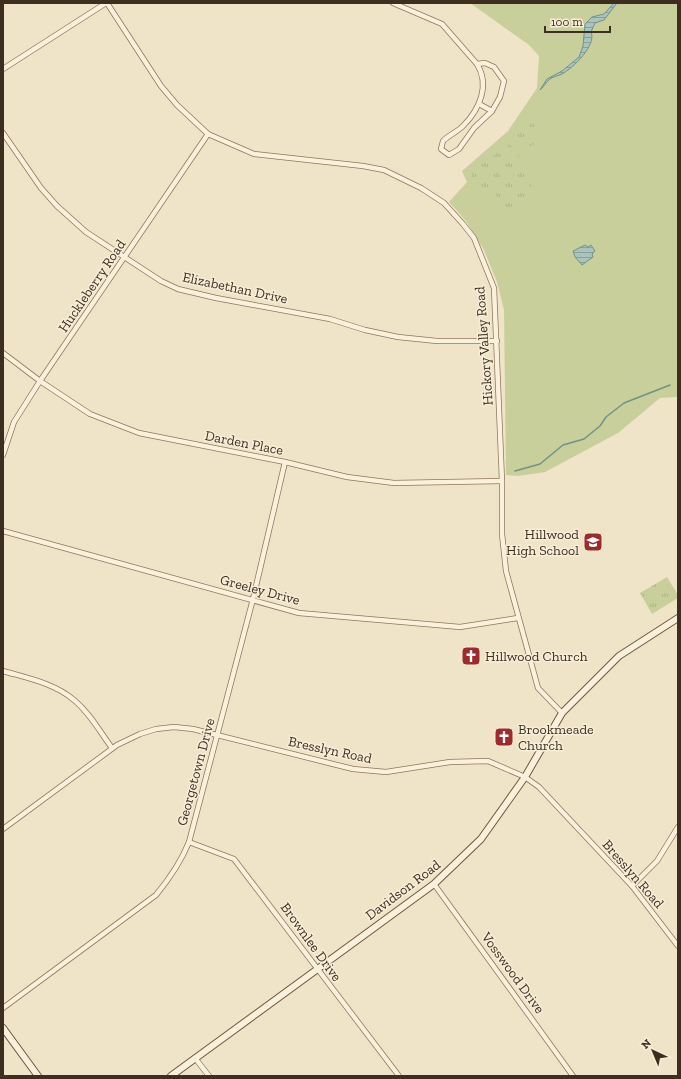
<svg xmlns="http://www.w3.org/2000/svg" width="681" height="1079" font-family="'Zilla Slab',serif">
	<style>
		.grass { fill: #c9cf9b }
		.park { fill: url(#park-tufts) }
		.water { fill: url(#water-rules); stroke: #6f938a }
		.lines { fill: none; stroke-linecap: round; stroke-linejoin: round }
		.stream { stroke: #6f938a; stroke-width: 1.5 }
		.street-casing { stroke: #8d765c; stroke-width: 6 }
		.secondary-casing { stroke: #6f573f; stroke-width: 8 }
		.street { stroke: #faf1dc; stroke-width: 4.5 }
		.secondary { stroke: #faf1dc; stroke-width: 6 }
		.labels { text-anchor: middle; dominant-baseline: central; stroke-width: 3; stroke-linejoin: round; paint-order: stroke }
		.street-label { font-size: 14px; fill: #3d2e20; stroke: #f7eed8 }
		.poi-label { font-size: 14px; fill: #3d2e20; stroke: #f7eed8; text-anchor: start }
	</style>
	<defs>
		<pattern id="park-tufts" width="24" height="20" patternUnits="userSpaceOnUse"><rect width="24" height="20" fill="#c9cf9b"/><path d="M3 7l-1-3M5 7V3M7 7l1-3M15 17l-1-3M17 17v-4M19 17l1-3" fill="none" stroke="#aeb285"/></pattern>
		<pattern id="water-rules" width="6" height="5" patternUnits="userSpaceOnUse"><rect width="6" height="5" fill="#a9c4bc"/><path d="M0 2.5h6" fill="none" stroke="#8ba098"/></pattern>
	</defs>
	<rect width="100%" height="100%" fill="#f0e4c8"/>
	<!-- grass -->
	<polygon class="grass" points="470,3 678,3 678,397 660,398 618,433 545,472 518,476 506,475 504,310 497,282 484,250 466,221 449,202 467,182 462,171 508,131 537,88 539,56 529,45"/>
	<!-- park -->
	<g class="park">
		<polygon points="529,117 543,138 522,152 509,131"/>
		<polygon points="510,144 524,164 503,178 490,158"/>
		<polygon points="489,159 502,179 482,192 469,172"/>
		<polygon points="520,173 523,173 534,190 534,192 507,210 494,192 495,190"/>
		<polygon points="667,577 678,595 678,598 652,614 640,593"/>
	</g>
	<!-- water -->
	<g class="water">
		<path d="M614,3h3l-13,17 -9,3 -4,9c6,13 -18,36 -29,42 -4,2 -8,2 -12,5 -4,3 -6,8 -10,11l7,-11 15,-8 17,-14 4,-11 2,-22 7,-7 12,-3z"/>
		<polygon points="585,245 588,247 591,245 595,251 592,254 593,257 582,265 575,257 573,251"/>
	</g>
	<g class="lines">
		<!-- stream -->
		<polyline class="stream" points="515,471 540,464 563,445 584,439 600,426 606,417 624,403 670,385"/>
		<defs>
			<g id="street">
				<polyline points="107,3 161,86 177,105 208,134 254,154 363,166 384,170 421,188 444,203 463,224 474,238 494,288 502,481 502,534 506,571 538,688 562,713"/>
				<polyline points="393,3 442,24 477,64"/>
				<path d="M485,63l9,4 10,14 -4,16 -8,14 -18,17 -15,21 -10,6 -8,-6 2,-8c6,-6 14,-9 20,-15 17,-17 27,-41 14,-62z"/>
				<polyline points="3,69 106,3"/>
				<polyline points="479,104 492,111"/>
				<polyline points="3,133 41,188 57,206 86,232 161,281 178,289 216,298 330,319 365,330 398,337 437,341 497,341"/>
				<polyline points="3,353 40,381 90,414 139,433 285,462 347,477 394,483 502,481"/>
				<polyline points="3,455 14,422 40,381 208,134"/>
				<polyline points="3,531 299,613 460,627 518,618"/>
				<path d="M3,671c24,7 51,12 71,29 16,13 26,32 38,48"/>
				<polyline points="3,829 117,745 140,734 156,729 174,727 193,729 353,769 386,772 450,762 488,761 525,777 539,787 632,886 678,946"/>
				<polyline points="189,842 234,859 399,1076"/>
				<polyline points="434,884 573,1076"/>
				<polyline points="632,886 657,861 678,827"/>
				<path d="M3,1008l153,-113c14,-17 25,-33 33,-53l64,-243 32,-137"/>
				<polyline points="195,1058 209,1076"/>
			</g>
			<g id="secondary">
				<polyline points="3,1028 38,1076"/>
				<polyline points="171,1076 434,884 481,839 525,777 562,713 619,656 678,618"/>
			</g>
		</defs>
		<!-- street casing -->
		<use href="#street" class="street-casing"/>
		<!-- secondary casing -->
		<use href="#secondary" class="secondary-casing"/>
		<!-- street -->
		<use href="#street" class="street"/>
		<!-- secondary -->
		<use href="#secondary" class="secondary"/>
	</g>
	<!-- icons -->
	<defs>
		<symbol id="school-square" viewBox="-11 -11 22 22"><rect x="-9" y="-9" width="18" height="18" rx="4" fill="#9e2a2b" stroke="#f7eed8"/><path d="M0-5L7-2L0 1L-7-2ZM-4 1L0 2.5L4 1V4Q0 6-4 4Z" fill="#fff"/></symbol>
		<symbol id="church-square" viewBox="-11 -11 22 22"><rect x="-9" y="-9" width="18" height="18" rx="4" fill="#9e2a2b" stroke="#f7eed8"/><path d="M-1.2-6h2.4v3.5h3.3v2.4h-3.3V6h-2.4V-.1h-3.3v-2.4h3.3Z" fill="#fff"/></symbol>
	</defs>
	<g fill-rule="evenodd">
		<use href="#school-square" x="582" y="531" width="22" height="22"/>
		<use href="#church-square" x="460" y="645" width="22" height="22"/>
		<use href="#church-square" x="493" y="726" width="22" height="22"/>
	</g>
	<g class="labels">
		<!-- street labels -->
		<g class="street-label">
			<text transform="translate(92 286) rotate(-56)">Huckleberry Road</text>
			<text transform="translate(235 288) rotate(12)">Elizabethan Drive</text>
			<text transform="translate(484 346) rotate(-94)">Hickory Valley Road</text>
			<text transform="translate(244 443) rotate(11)">Darden Place</text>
			<text transform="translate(260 590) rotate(15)">Greeley Drive</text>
			<text transform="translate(330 750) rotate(12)">Bresslyn Road</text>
			<text transform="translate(196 772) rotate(-75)">Georgetown Drive</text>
			<text transform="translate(633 874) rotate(49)">Bresslyn Road</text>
			<text transform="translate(403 890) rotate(-37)">Davidson Road</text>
			<text transform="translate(311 942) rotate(54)">Brownlee Drive</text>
			<text transform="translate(513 973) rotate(54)">Vosswood Drive</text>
		</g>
		<!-- poi labels -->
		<g class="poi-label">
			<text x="579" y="534" text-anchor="end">Hillwood<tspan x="579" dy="16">High School</tspan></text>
			<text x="485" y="656">Hillwood Church</text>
			<text x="518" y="729">Brookmeade<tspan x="518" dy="16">Church</tspan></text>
		</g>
	</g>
	<!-- border -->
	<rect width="681" height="1079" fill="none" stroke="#3d2e20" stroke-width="8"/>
	<!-- north arrow -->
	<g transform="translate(653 1051) rotate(316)" stroke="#f7eed8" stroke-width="3" paint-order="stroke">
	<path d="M0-3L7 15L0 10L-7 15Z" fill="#3d2e20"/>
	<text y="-6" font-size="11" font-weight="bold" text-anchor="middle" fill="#3d2e20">N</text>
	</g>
	<!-- scale -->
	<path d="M545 26v6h65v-6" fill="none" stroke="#3d2e20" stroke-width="2"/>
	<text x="551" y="26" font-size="12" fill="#3d2e20" stroke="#f7eed8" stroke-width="3" paint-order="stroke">100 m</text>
</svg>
